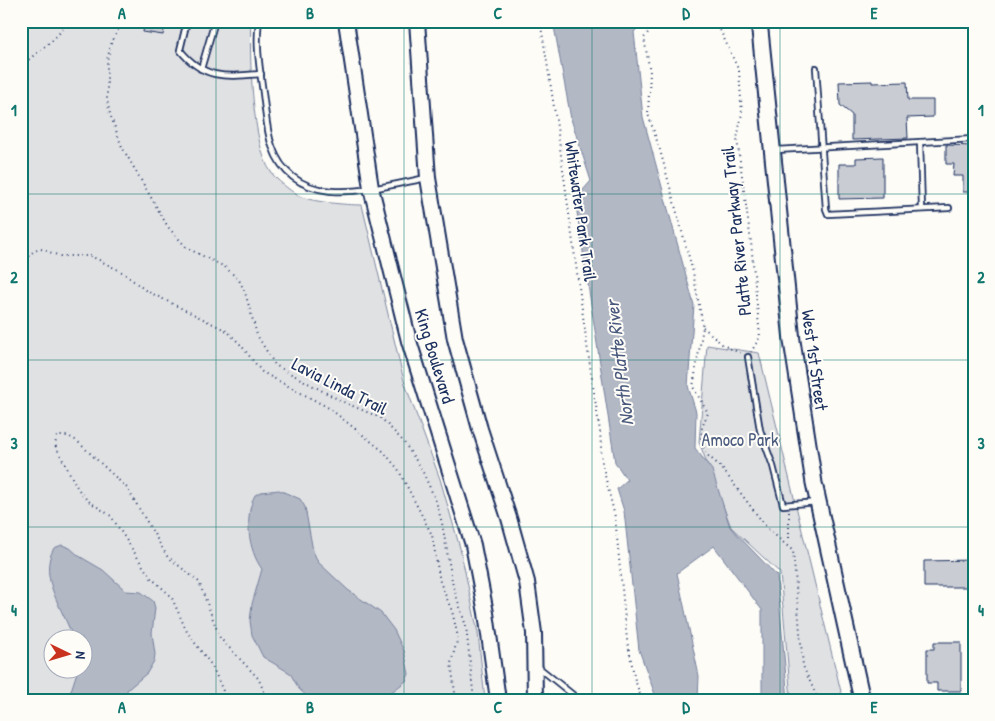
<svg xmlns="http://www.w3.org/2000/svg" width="995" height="721" font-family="'Patrick Hand',sans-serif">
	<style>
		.green { fill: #e0e1e3; stroke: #7e88a0; fill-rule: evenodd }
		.water { fill: #b3b8c5; stroke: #76819c }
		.building { fill: #c9ccd3; stroke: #1b2f5e }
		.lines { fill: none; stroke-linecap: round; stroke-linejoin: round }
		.lane-casing { stroke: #1b2f5e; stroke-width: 8 }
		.secondary-casing { stroke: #1b2f5e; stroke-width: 18 }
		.primary-casing { stroke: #1b2f5e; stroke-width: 19 }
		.path { stroke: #1b2f5e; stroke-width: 2; stroke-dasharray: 1 4; stroke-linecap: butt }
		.lane { stroke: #fdfcf7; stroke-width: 4.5 }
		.secondary { stroke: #fdfcf7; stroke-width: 14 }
		.primary { stroke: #fdfcf7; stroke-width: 15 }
		.rail { stroke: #1b2f5e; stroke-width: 2.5 }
		.grid { fill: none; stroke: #0f766e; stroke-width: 1; stroke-opacity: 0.55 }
		.labels { text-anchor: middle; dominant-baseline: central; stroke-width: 4; stroke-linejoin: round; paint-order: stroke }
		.street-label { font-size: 18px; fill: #1b2f5e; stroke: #fdfcf7 }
		.park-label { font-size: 18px; fill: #4c5c7f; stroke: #fdfcf7 }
		.water-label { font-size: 19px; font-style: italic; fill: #49587d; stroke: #fdfcf7 }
		.neatline { fill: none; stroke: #0f766e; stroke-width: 2 }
		.grid-label { font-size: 16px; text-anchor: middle; font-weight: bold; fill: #0f766e }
	</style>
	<rect width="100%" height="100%" fill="#fdfcf7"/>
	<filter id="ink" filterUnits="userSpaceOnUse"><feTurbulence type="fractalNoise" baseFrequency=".02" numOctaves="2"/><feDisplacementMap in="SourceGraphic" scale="10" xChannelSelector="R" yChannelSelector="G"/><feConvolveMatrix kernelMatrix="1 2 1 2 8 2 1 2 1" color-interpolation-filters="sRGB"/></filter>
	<g filter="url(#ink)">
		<!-- green -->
		<g class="green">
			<path d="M21,21h230c-2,33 1,125 20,151 5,8 19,18 26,23 12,7 50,10 65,10l42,176 36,98 20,69 18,85 7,67h-464zM52,638h30v30h-30z"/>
			<polygon points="707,345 759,353 843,700 791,700 780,573 731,527 699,442"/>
		</g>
		<!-- water -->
		<g class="water">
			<polygon points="553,21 645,21 634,32 643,117 694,305 688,386 696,412 695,448 712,470 730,527 777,576 788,700 762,700 762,610 714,546 677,573 699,676 698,700 657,700 639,650 624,511 617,489 627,480 615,462 575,199 591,181 571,119"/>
			<path d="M279,490l21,9 5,8 8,44 5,11 30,28 33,23 13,17 10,21 5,23 -3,7 -25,19h-70l-12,-11 -9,-16 -27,-16 -11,-22 -2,-14 2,-17 10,-35c-14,-19 -18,-53 -7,-74l6,-3z"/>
			<path d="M62,545l8,3 9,8 24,14 23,21 15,1 12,9 2,7 -3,25 3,21 -1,7 -7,12 -20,17v10h-59l10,-31 4,-1v-30h-9c-9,-28 -36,-61 -19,-90z"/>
		</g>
		<!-- building -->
		<g class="building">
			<polygon points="145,21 166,21 163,35 143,32"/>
			<polygon points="872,81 872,83 907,82 908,100 933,100 933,117 907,118 908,138 852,140 852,115 840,105 839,82"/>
			<polygon points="946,145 974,146 974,192 963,192 963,176 953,176 954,164 946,164"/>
			<polygon points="883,157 883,198 839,199 839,164 856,164 856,158"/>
			<polygon points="973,560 974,587 924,587 924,561"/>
			<polygon points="934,642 961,642 961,691 937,691 937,683 927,683 927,649 934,649"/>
		</g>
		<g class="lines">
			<defs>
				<g id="lane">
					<path d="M187,21l-7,29c24,30 46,27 81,24"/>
					<path d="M259,21c-4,26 2,54 5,80 2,15 3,31 8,45 23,68 103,42 154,32"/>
					<polyline points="816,68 826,209 828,214 949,208"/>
					<polyline points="201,69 215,21"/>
					<polyline points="920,142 922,209"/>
					<polyline points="776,150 974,139"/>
					<polyline points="748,357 760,430 773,466 783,505 817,502"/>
					<polyline points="537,666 573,695 573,700"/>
				</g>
				<g id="secondary">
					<polyline points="346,21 371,188 409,341 473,545 486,613 498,700"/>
					<polyline points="417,21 428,178 455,339 480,429 509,518 527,582 534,633 535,700"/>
				</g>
				<polyline id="primary" points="759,21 792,341 814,483 862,700"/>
			</defs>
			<!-- lane casing -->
			<use href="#lane" class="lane-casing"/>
			<!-- secondary casing -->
			<use href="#secondary" class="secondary-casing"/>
			<!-- primary casing -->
			<use href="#primary" class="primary-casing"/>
			<!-- path -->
			<g class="path">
				<polyline points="123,21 112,41 107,60 107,100 110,114 122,147 168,227 187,248 225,267 239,280 245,292 257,335 275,365 341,401 381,418 403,441 421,468 436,501 442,523 453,586 466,626 474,700"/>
				<path d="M540,21c24,136 38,274 60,410l2,32 13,54 12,123 8,40 7,20"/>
				<polyline points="657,21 644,38 650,72 648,114 660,150 693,272 703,327 693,387 708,413 702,427 701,441 706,454 721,467 767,528 793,551 803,666 816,695 816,700"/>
				<polyline points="716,21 739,71 742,113 737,139 751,242 760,337 751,352"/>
				<polyline points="21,66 54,39 70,21"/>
				<polyline points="21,263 34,251 41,249 60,256 90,256 97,259 122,272 145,290 227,331 240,344 262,372 329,408 383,451 398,469 432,535 440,582 452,611 458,637 451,663 456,700"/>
				<polyline points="703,327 723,345 742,354"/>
				<polyline points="789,512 789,547"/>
				<polyline points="227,700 212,666 187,632 171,596 150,577 111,516 87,500 78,489 55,445 57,436 68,436 77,441 127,488 167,556 199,582 220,638 258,678 268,700"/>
			</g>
			<!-- lane -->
			<use href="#lane" class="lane"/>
			<!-- secondary -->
			<use href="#secondary" class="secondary"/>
			<!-- primary -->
			<use href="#primary" class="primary"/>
			<!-- rail -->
			<polyline class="rail" points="972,21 974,25"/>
		</g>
	</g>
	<!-- grid -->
	<path class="grid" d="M216,21v679M404,21v679M592,21v679M780,21v679M21,194h953M21,360h953M21,527h953"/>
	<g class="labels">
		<!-- street labels -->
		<g class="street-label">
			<text transform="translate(581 211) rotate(82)">Whitewater Park Trail</text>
			<text transform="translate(736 231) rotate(-96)">Platte River Parkway Trail</text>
			<text transform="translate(435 356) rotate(73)">King Boulevard</text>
			<text transform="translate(815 360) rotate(82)">West 1st Street</text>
			<text transform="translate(340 386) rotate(27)">Lavia Linda Trail</text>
		</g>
		<!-- park labels -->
		<g class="park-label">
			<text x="740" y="439">Amoco Park</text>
		</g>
		<!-- water labels -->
		<g class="water-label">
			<text transform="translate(619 363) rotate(-97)">North Platte River</text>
		</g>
	</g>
	<!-- margin -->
	<rect width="995" height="721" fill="none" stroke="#fdfcf7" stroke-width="55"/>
	<!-- north arrow -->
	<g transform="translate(68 654) rotate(95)"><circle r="24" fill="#fdfcf7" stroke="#a3aaba"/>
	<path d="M0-4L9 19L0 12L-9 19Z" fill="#c8321e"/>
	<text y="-8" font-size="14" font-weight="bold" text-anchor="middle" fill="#1b2f5e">N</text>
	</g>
	<rect x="28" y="28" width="940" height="666" class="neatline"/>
	<g class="grid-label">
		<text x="122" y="19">A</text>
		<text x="310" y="19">B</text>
		<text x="498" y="19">C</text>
		<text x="686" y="19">D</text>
		<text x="874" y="19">E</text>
		<text x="14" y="116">1</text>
		<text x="981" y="116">1</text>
		<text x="14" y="283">2</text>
		<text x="981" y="283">2</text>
		<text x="14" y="449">3</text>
		<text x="981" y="449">3</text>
		<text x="14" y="616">4</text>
		<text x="981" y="616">4</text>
		<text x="122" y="713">A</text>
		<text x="310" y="713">B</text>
		<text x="498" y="713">C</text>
		<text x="686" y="713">D</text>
		<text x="874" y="713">E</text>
	</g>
</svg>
